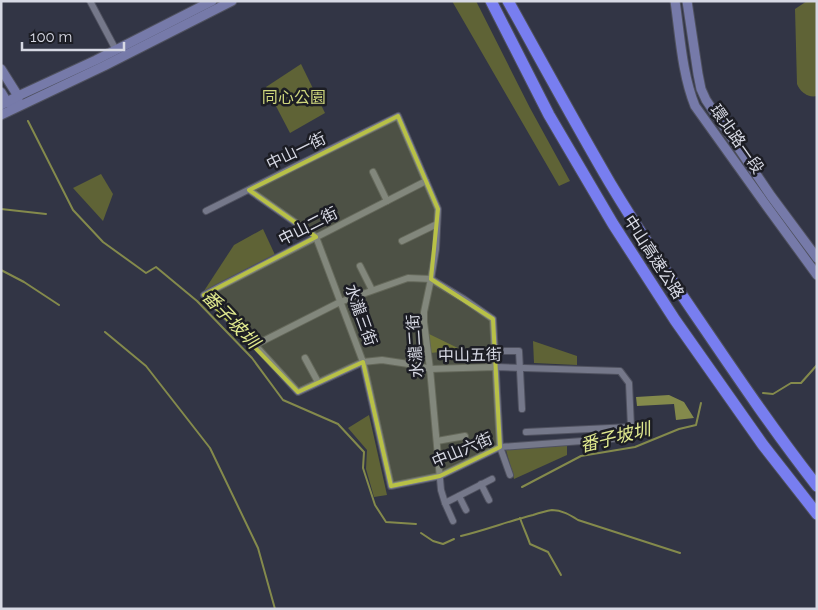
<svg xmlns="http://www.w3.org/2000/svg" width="818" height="610" font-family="Raleway,'Noto Sans TC',sans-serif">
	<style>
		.green { fill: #5f6336 }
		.water { fill: #848a4c }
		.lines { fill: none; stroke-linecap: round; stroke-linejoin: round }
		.stream { stroke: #848a4c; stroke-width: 2 }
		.street-casing { stroke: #4f515f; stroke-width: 8 }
		.secondary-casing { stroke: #4f515f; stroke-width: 11 }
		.highway-casing { stroke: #4f515f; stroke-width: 13 }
		.street { stroke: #75788a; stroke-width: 6 }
		.secondary { stroke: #767aa9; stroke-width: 9 }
		.highway { stroke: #787ef0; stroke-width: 11 }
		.marked { fill: #b8c147; fill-opacity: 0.2; stroke: #b8c147; stroke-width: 4; stroke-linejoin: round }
		.labels { text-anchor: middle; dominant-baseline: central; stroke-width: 5; stroke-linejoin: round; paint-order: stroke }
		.park-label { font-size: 16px; fill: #cfd77d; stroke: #1c1d24 }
		.street-label { font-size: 16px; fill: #d7d9e4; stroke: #1c1d24 }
		.water-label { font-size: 18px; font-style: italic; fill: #e0e98e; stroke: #1c1d24 }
	</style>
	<rect width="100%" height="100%" fill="#323545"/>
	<!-- green -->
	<g class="green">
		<polygon points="452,1 476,1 530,108 570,181 559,186"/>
		<path d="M807,1h10v95c-9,2 -17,-4 -20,-12l-2,-75z"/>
		<polygon points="301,64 325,113 290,133 266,87"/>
		<polygon points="101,174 113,194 103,221 73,188"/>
		<polygon points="263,229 276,257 202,294 234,245"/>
		<polygon points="427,333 462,350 430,353"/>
		<polygon points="533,341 577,356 577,365 534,363"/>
		<polygon points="369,415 387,495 374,497 366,469 367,450 348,428"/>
		<polygon points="567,445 567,455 514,479 506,450"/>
	</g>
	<!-- water -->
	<polygon class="water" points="669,395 684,402 694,418 676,420 674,404 637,406 636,397"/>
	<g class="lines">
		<!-- stream -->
		<g class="stream">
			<polyline points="28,121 73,210 103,242 146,273 156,267 197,301 252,358 283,400 338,424 364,452 363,468 375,505 386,522 416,524"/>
			<polyline points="1,209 46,214"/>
			<polyline points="1,270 24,282 59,305"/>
			<polyline points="105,332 146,366 210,448 258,548 275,609"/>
			<polyline points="763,393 773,394 791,383 801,383 817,365"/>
			<polyline points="522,487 581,456 635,447 679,429 696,425 701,403"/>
			<path d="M520,518c3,9 7,17 10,26l18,8 13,23"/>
			<polyline points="421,533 433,541 443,544 454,539"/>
			<path d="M461,536c25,-6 48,-15 72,-21 6,-2 13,-4 19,-5 10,0 18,5 26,10l102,33"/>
		</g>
		<defs>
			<g id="street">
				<polyline points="90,1 116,50"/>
				<polyline points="373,172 387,201"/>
				<polyline points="249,190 316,237 363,362 391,486 440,476 500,447 623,438 631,427 629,383 620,371 496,367 430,369 415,365 382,360 363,362 298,392 255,345 204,295 219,287 426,181"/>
				<polyline points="206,211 300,164 398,116 438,209 436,249 431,279 424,312 424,322 430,369 441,490 445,503 453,521"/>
				<polyline points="402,241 437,224"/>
				<polyline points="360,266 372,290"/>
				<polyline points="255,345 340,302 408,278 431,279 464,299 493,319 500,447 510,475"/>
				<polyline points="495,351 519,351 522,409"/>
				<polyline points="305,358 318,382"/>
				<polyline points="526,432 631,427"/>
				<polyline points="437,441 465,436"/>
				<polyline points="481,484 489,500"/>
				<polyline points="459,496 466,510"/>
				<polyline points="445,503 492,479"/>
			</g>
			<g id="secondary">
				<path d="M675,1c5,34 7,73 20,105l68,95 54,74"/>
				<polyline points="687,1 698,74 701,89 706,100 771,196 817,258"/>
				<polyline points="1,69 18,96 18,101"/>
				<polyline points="1,92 7,102 11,104"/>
				<polyline points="1,105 18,96 96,60 212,1"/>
				<polyline points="1,115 104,66 232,1"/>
			</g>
			<g id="highway">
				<polyline points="491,1 549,115 613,224 675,320 763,445 817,514"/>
				<path d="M508,1c34,61 67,122 102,182 30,50 62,98 95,146 36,53 72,106 112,157"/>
			</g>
		</defs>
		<!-- street casing -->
		<use href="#street" class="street-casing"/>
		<!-- secondary casing -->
		<use href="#secondary" class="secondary-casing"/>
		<!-- highway casing -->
		<use href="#highway" class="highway-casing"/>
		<!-- street -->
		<use href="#street" class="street"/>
		<!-- secondary -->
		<use href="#secondary" class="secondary"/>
		<!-- highway -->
		<use href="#highway" class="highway"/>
	</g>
	<!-- marked area -->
	<path class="marked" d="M398,116l40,93 -7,70 62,40 7,128 -60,29 -49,10 -28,-124 -65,30 -94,-97 112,-58 -67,-47z"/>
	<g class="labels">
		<!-- park labels -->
		<g class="park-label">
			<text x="294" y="97">同心公園</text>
		</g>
		<!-- street labels -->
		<g class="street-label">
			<text transform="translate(737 139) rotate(55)">環北路一段</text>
			<text transform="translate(296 151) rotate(-26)">中山一街</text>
			<text transform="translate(308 226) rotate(-27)">中山二街</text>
			<text transform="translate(654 257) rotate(57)">中山高速公路</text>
			<text transform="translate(361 315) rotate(70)">水瀧三街</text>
			<text transform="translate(415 346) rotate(-94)">水瀧二街</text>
			<text transform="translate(470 355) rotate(-1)">中山五街</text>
			<text transform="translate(462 450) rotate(-23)">中山六街</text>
		</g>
		<!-- water labels -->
		<g class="water-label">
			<text transform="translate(231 319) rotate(46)">番子坡圳</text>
			<text transform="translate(615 437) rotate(-14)">番子坡圳</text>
		</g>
	</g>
	<!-- border -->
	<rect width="818" height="610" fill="none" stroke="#d7d9e4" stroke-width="5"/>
	<!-- scale -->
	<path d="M22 42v8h102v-8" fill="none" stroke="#d7d9e4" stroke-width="2.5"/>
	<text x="30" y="42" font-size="15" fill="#d7d9e4" stroke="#1c1d24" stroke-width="4" paint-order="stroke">100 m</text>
</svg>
